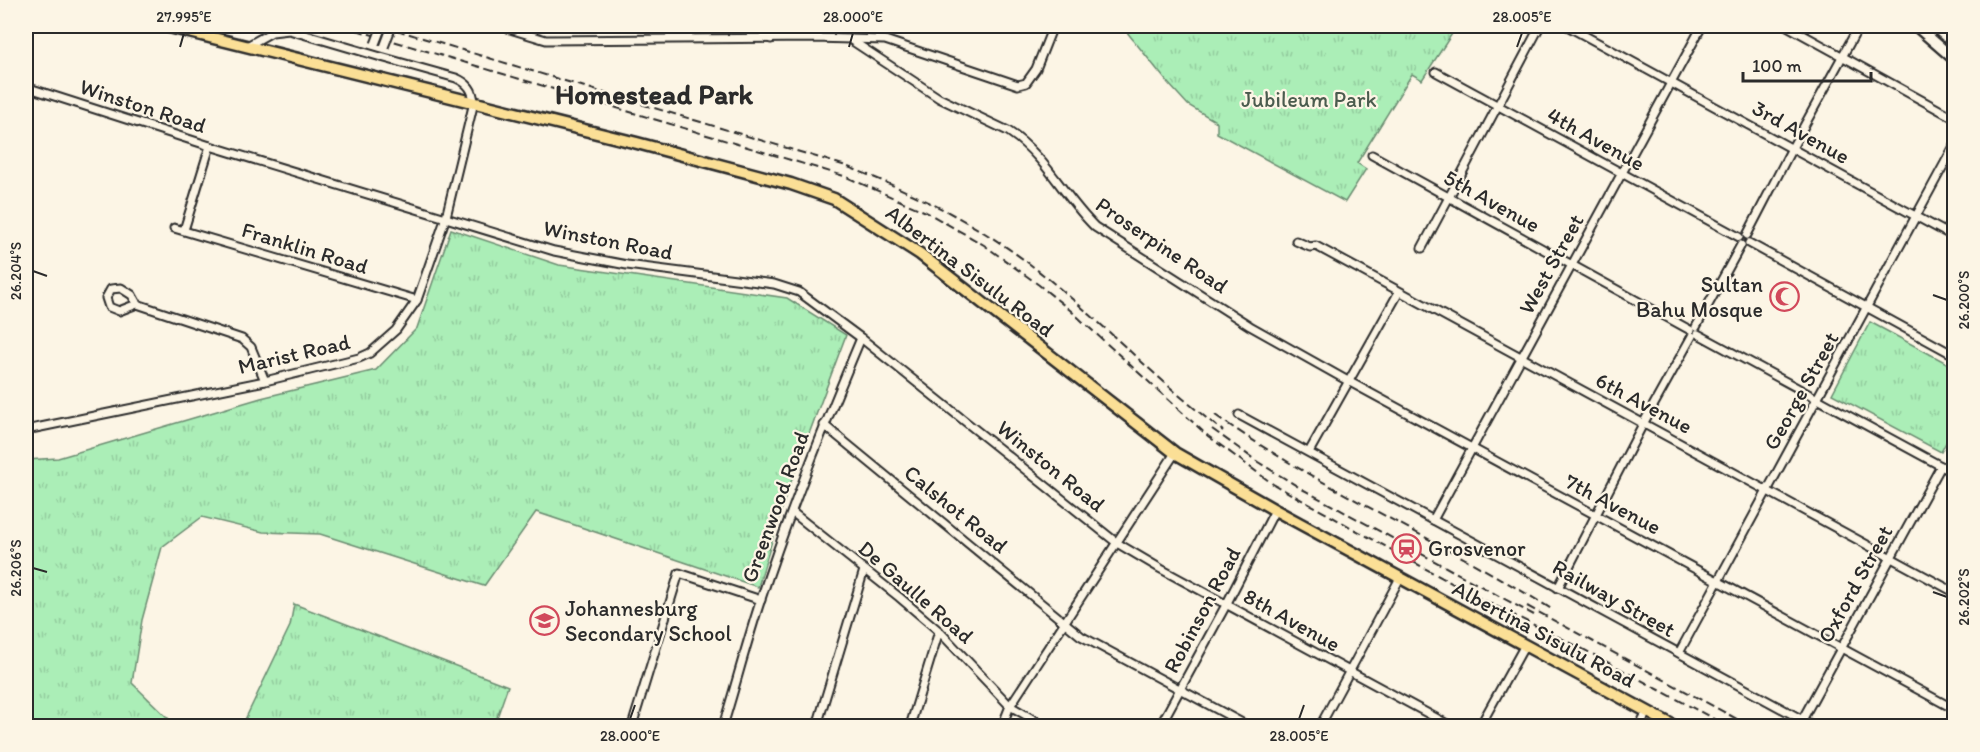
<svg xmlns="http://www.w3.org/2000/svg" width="1980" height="752" font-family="Itim,sans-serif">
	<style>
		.grass { fill: url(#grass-tufts); stroke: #6b8c71; stroke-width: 1.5 }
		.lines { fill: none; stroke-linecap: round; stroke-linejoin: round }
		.minor-casing { stroke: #2b2b2b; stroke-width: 11 }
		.secondary-casing { stroke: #2b2b2b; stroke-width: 14 }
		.primary-casing { stroke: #2b2b2b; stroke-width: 15 }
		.minor { stroke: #fcf5e5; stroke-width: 7 }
		.secondary { stroke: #fcf5e5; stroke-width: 9 }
		.primary { stroke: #fbdf96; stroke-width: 10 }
		.rail { stroke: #2b2b2b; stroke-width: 2; stroke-dasharray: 9 4.5; stroke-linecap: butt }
		.minor-bridge-casing { stroke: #2b2b2b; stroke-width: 11; stroke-linecap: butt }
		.minor-bridge { stroke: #fcf5e5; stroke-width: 7 }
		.ticks { fill: none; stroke: #2b2b2b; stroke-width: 2 }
		.labels { text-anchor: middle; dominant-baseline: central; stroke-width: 4.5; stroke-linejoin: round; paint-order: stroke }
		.park-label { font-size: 22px; fill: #4b5c4e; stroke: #fcf5e5 }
		.street-label { font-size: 22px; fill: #2b2b2b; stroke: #fcf5e5 }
		.poi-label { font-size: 22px; fill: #2b2b2b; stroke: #fcf5e5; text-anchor: start }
		.district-label { font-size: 28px; font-weight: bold; fill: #2b2b2b; stroke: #fcf5e5 }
		.neatline { fill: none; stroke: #2b2b2b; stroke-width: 2 }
		.ticks-label { font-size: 15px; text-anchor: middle; fill: #2b2b2b }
	</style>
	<defs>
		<pattern id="grass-tufts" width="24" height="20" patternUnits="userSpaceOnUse" patternTransform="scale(1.5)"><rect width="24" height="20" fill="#abeeb7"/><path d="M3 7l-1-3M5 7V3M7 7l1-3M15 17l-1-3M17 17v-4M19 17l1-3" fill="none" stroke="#93cc9e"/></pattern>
	</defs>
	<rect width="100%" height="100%" fill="#fcf5e5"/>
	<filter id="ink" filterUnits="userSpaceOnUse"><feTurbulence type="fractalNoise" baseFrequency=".0167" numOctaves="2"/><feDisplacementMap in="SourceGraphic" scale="12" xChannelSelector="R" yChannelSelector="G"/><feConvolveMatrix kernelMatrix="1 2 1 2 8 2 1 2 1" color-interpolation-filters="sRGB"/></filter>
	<g filter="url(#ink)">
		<!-- grass -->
		<g class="grass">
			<polygon points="1122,26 1457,26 1422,80 1412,74 1357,163 1366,169 1345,202 1217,133 1217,122 1188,105 1168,83"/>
			<polygon points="451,229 559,265 787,298 846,335 785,498 758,587 536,512 484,586 320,534 263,532 202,517 162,547 142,620 132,683 170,720 191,726 26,726 26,460 58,458 261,398 376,370 417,328"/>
			<polygon points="1870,322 1954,367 1954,427 1941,452 1832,394"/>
			<polygon points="294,604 508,686 494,726 242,726 290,626"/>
		</g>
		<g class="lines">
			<defs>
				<g id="minor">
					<polyline points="500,26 546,40 815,38 885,40 1018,85 1026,83 1036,69 1053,26"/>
					<polyline points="769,26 771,39"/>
					<polyline points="1567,26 1954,237"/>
					<polyline points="1787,26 1954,118"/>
					<path d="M851,40l88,58 69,33c37,24 56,66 87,96l155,99 98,55 606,328"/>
					<polyline points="1436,72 1739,237"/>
					<polyline points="26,87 210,146 554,251 627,265 774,284 799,292 861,338 1117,543 1161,569 1451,726"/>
					<polyline points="1372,155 1690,330"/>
					<polyline points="174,228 417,300"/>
					<polyline points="184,230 210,146"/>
					<polyline points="1747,235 1792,148 1859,26"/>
					<polyline points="1296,241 1310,247 1316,246 1954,592"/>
					<polyline points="1749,243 1954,355"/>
					<polyline points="1422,248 1540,26"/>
					<polyline points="137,304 119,311 109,307 106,298 111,289 121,288 132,295 137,304 242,339 251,347 265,381"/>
					<polyline points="1696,327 1741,245"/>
					<polyline points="1698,334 1954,473"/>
					<polyline points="1239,415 1814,726"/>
					<polyline points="824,425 1081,636 1248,726"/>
					<path d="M26,430l239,-49 94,-23 11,-5 26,-23 21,-30 29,-83 28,-115c-1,-12 -6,-19 -18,-24l-75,-21 -92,-27 -17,2 -25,14"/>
					<polyline points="1309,452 1399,292"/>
					<polyline points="792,512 899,597 939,631 1010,706 1045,726"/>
					<polyline points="1433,520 1702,26"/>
					<polyline points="1558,588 1643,424 1692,336"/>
					<polyline points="1679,653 1954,146"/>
					<polyline points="1802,720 1941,466"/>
					<polyline points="632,726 679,573 761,600"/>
					<path d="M723,726c13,-42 24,-85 38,-127 29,-89 64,-175 100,-261"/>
					<polyline points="817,726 864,570"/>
					<polyline points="910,726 939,631"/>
					<polyline points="1002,726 1010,706 1175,453"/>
					<polyline points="1160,726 1226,605 1275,510"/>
					<polyline points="1320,726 1400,578"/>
					<polyline points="1480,726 1525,645"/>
					<polyline points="1639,726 1647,712"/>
				</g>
				<polyline id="secondary" points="1916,26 1954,59"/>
				<polyline id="primary" points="165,26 637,143 791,184 834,199 920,254 1175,453 1275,510 1674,726"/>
			</defs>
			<!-- minor casing -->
			<use href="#minor" class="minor-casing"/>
			<!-- secondary casing -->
			<use href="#secondary" class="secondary-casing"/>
			<!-- primary casing -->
			<use href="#primary" class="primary-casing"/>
			<!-- minor -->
			<use href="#minor" class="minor"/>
			<!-- secondary -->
			<use href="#secondary" class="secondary"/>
			<!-- primary -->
			<use href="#primary" class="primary"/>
			<!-- rail -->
			<g class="rail">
				<polyline points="343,26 844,176 926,212 984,245 1039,285 1070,310 1208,436 1273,484 1473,595 1581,648 1727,726"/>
				<path d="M383,26l460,139c68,26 135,58 193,104 65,51 121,112 187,162"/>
				<path d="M1215,415c107,75 228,126 338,195"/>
				<polyline points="1212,429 1258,462 1302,489 1534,615"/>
				<polyline points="1527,606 1750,726"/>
			</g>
			<defs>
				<g id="minor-bridge">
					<polyline points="375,44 382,26"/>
					<polyline points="384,47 392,26"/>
				</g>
			</defs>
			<!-- minor-bridge casing -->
			<use href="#minor-bridge" class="minor-bridge-casing"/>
			<!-- minor-bridge -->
			<use href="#minor-bridge" class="minor-bridge"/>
		</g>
	</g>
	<!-- ticks -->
	<path class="ticks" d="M180,47l4,-14M849,47l4,-14M1517,47l5,-14M33,271l14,5M1933,295l14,5M33,568l14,4M1933,592l14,5M630,719l5,-14M1299,719l5,-14"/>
	<!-- icons -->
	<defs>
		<symbol id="mosque-ring" viewBox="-11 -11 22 22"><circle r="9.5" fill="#fcf5e5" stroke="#d1495b" stroke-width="1.5"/><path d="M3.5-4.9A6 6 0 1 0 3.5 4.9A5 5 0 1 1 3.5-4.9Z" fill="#d1495b"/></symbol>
		<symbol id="station-ring" viewBox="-11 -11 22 22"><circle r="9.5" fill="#fcf5e5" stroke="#d1495b" stroke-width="1.5"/><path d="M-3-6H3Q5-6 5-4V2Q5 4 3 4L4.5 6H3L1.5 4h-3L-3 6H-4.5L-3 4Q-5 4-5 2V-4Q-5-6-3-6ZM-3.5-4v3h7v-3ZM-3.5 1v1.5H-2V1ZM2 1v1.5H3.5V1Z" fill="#d1495b"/></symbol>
		<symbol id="school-ring" viewBox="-11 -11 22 22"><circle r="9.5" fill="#fcf5e5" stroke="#d1495b" stroke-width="1.5"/><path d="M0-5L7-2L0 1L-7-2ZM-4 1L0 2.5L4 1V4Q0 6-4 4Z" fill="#d1495b"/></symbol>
	</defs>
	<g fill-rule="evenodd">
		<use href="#mosque-ring" x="1768" y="280" width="33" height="33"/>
		<use href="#station-ring" x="1390" y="532" width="33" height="33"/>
		<use href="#school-ring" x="528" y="604" width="33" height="33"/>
	</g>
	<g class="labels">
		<!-- park labels -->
		<g class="park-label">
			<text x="1309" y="99">Jubileum Park</text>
		</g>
		<!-- street labels -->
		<g class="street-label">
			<text transform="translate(143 106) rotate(18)">Winston Road</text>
			<text transform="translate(1801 132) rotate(29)">3rd Avenue</text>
			<text transform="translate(1596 139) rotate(29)">4th Avenue</text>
			<text transform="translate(1492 201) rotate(29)">5th Avenue</text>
			<text transform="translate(608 240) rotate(11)">Winston Road</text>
			<text transform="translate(1162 245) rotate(34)">Proserpine Road</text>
			<text transform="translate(305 248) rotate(17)">Franklin Road</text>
			<text transform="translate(1551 264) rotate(-61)">West Street</text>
			<text transform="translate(970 271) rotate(37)">Albertina Sisulu Road</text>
			<text transform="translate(294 354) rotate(-13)">Marist Road</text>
			<text transform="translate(1801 391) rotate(-61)">George Street</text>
			<text transform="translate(1644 403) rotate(28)">6th Avenue</text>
			<text transform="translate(1051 466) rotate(39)">Winston Road</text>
			<text transform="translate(1613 504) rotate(28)">7th Avenue</text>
			<text transform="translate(775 507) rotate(-70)">Greenwood Road</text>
			<text transform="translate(956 509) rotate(39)">Calshot Road</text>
			<text transform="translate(1855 584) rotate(-61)">Oxford Street</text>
			<text transform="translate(916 592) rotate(41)">De Gaulle Road</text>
			<text transform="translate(1614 598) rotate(29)">Railway Street</text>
			<text transform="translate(1202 610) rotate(-62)">Robinson Road</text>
			<text transform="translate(1292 620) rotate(29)">8th Avenue</text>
			<text transform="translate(1544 634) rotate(28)">Albertina Sisulu Road</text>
		</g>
		<!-- poi labels -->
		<g class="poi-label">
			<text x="1763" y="284" text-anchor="end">Sultan<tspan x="1763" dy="25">Bahu Mosque</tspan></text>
			<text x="1428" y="548">Grosvenor</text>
			<text x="565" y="608">Johannesburg<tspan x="565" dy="25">Secondary School</tspan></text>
		</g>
		<!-- district labels -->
		<g class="district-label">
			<text x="654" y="94">Homestead Park</text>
		</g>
	</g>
	<!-- margin -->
	<rect width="1980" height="752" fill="none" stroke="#fcf5e5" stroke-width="66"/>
	<!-- scale -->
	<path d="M1743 72v9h128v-9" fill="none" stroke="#2b2b2b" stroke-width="3"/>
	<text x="1752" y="72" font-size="18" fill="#2b2b2b" stroke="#fcf5e5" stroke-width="4.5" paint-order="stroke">100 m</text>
	<rect x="33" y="33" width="1914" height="686" class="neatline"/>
	<g class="ticks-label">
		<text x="184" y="22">27.995°E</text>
		<text x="853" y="22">28.000°E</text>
		<text x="1522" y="22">28.005°E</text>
		<text transform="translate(16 271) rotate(-90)" y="5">26.204°S</text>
		<text transform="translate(1964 300) rotate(-90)" y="5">26.200°S</text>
		<text transform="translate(16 568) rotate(-90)" y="5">26.206°S</text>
		<text transform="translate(1964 597) rotate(-90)" y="5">26.202°S</text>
		<text x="630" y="741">28.000°E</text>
		<text x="1299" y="741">28.005°E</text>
	</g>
</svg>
